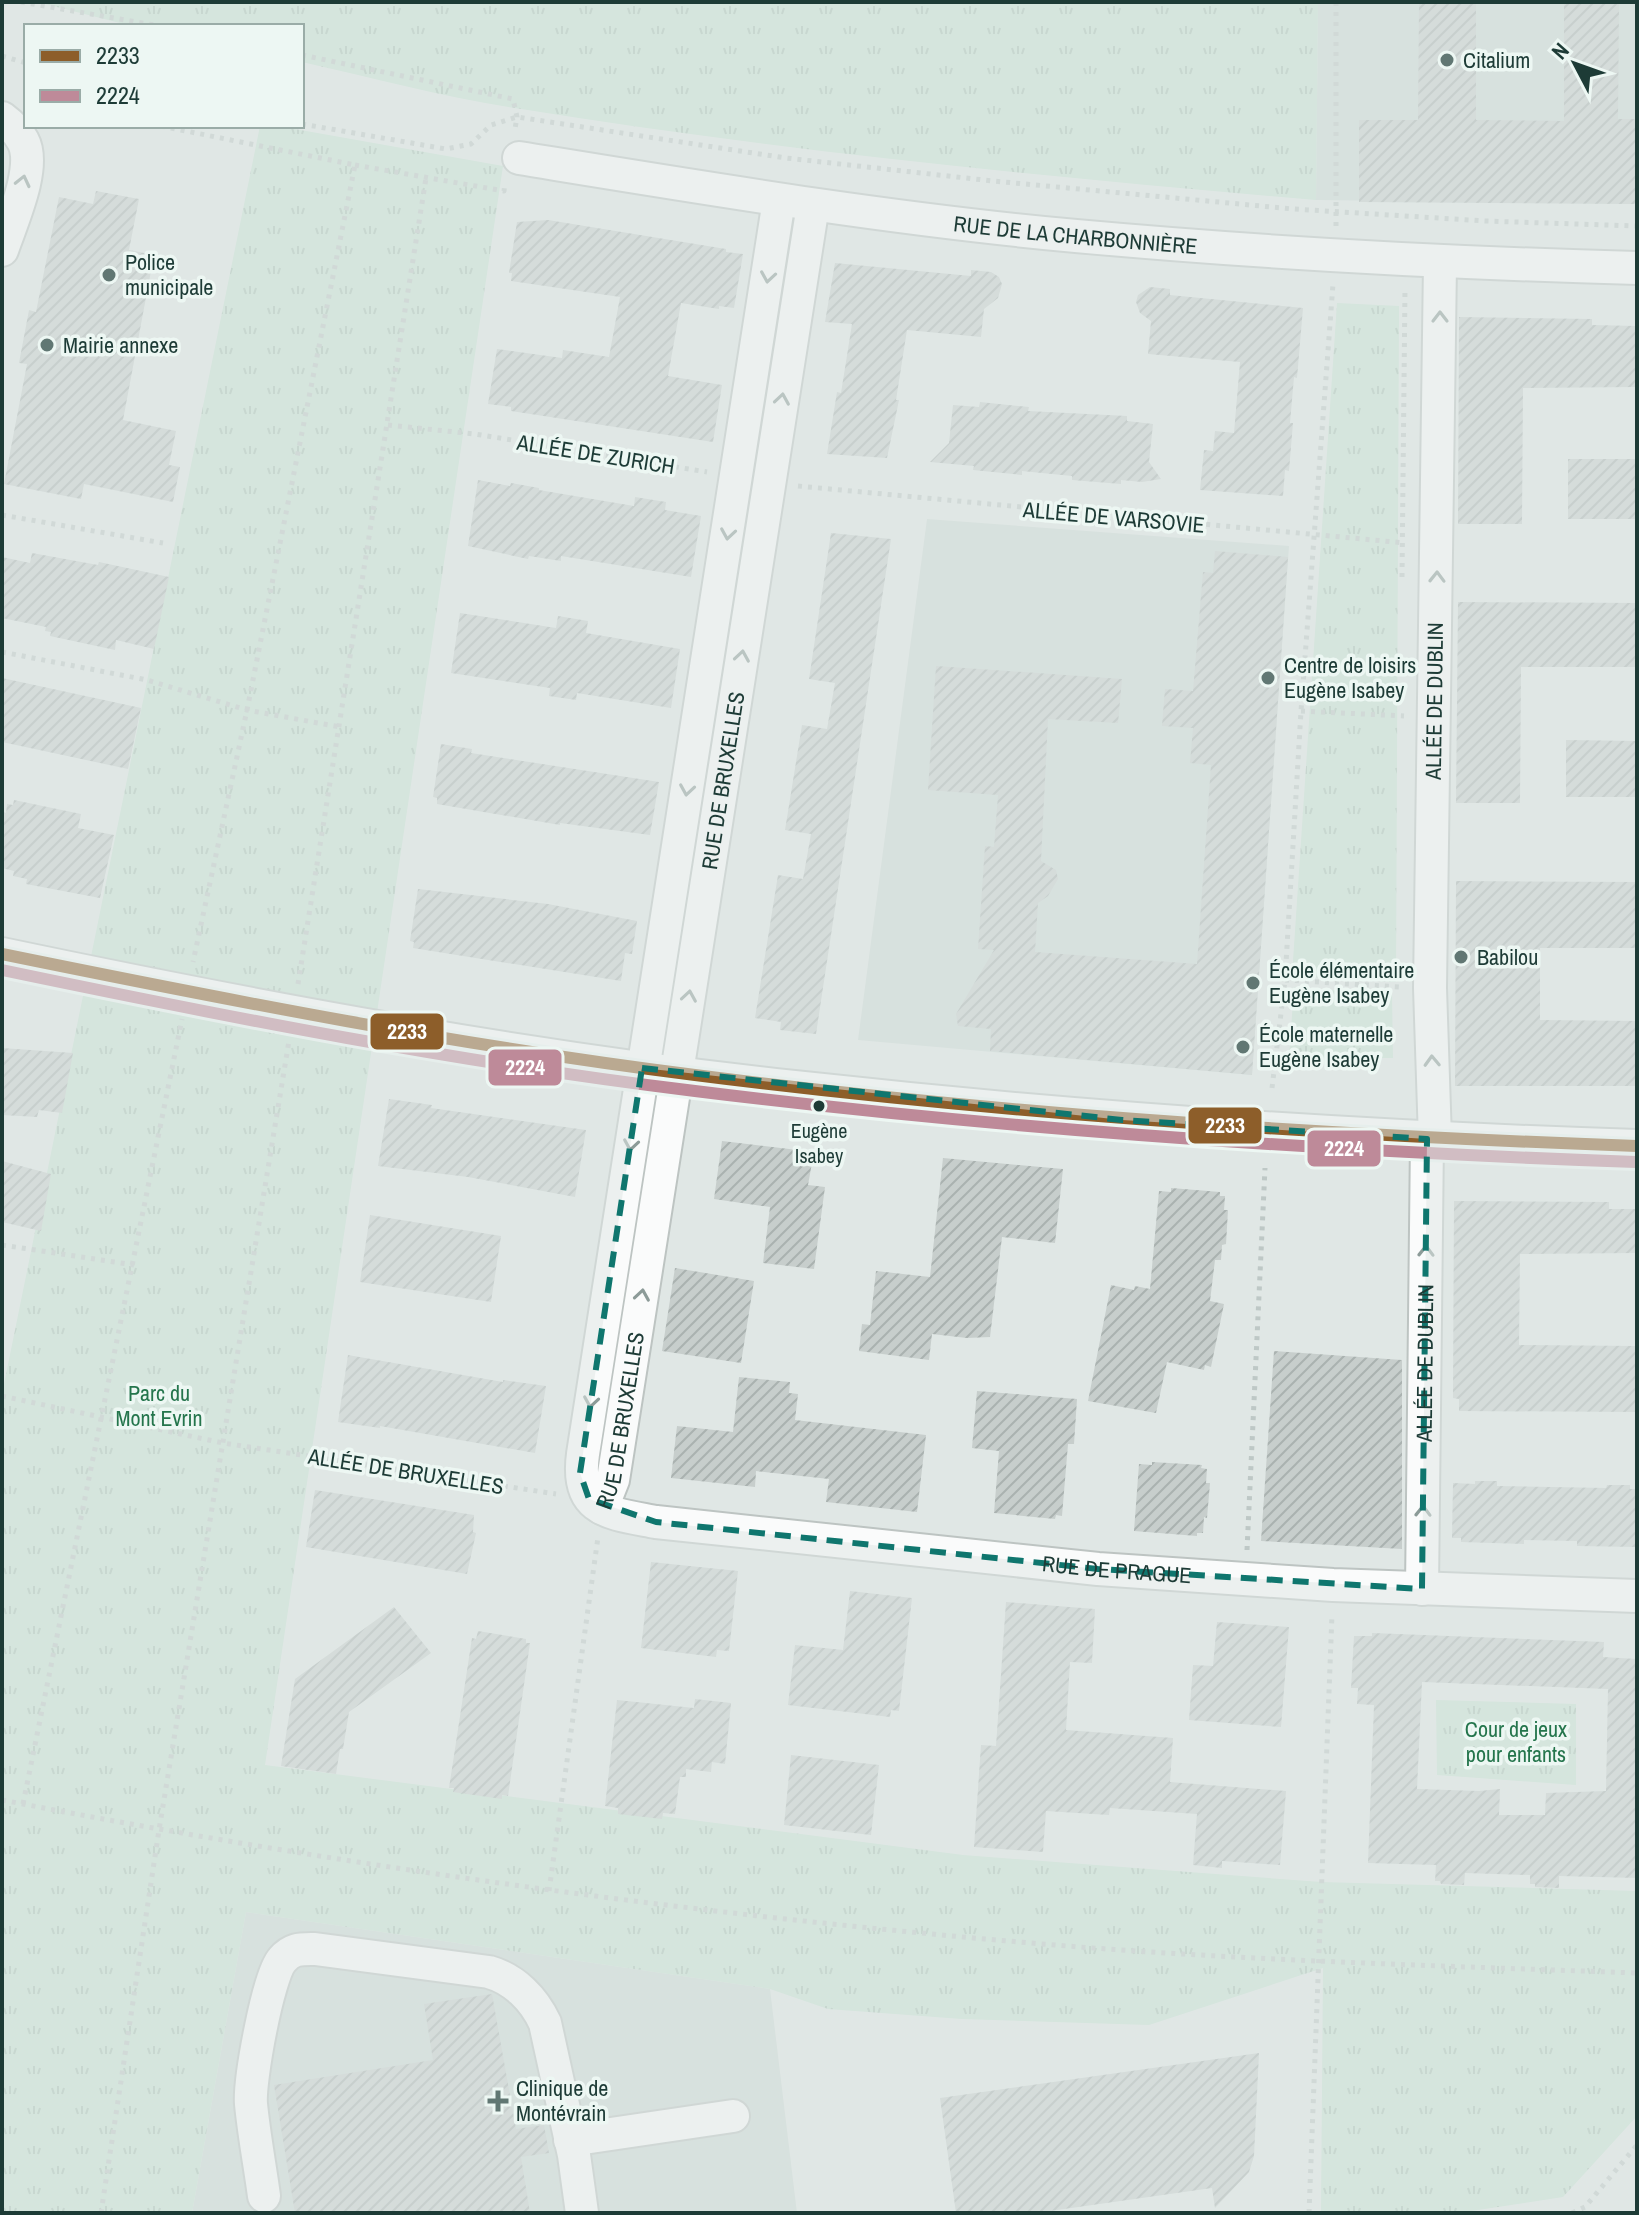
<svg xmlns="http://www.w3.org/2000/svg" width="1639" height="2215" font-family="'Archivo Narrow',sans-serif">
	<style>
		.built { fill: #cdd9d5 }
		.grass { fill: url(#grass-tufts) }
		.building { fill: url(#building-hatch); fill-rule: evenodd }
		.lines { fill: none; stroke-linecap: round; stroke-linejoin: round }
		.minor-casing { stroke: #bdc4c2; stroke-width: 36 }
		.path { stroke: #bec8c6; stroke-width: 5; stroke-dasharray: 4 6; stroke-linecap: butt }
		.minor { stroke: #fafbfb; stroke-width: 32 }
		.bus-1-casing { stroke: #edf7f3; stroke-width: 18 }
		.bus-2-casing { stroke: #edf7f3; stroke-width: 18 }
		.bus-1 { stroke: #8d5e2a; stroke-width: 12 }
		.bus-2 { stroke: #be8a99; stroke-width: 12 }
		.oneway { stroke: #8c9b98 }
		.marked { fill: none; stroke: #0f766e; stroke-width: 6; stroke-dasharray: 16 10; stroke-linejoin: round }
		.poi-dot { fill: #617773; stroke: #edf7f3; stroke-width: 3 }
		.bus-dot { fill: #1d3b36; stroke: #edf7f3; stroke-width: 3 }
		.labels { text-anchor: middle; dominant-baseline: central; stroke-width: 7; stroke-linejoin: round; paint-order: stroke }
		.bus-label { font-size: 20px; fill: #1d3b36; stroke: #edf7f3 }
		.poi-label { font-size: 22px; fill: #1d3b36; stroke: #edf7f3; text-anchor: start }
		.street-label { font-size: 22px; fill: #1d3b36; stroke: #edf7f3 }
		.park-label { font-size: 22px; fill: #24754c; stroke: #edf7f3 }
		.line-badge { stroke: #edf7f3; stroke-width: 3 }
		.badge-label { font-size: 22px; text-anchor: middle; font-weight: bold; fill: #fff }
	</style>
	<defs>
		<pattern id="grass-tufts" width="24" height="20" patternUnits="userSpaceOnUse" patternTransform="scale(2)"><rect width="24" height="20" fill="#c7e2d2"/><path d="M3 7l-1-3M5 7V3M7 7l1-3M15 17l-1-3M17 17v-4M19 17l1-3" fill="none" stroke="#aac3b5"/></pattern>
		<pattern id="building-hatch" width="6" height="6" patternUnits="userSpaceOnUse" patternTransform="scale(2)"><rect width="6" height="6" fill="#c7cecc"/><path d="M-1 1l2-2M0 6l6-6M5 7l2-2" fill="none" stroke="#aab2b0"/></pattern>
	</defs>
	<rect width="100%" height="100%" fill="#e0e7e5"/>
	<!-- built -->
	<g class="built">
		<polygon points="1318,2 1637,2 1637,204 1316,200"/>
		<polygon points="927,519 1289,546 1252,1075 858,1040"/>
		<polygon points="246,1912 770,1989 797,2213 192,2213"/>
	</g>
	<!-- grass -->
	<g class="grass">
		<path d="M37,2h1281l-2,198c-268,-23 -535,-49 -801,-92 -71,-11 -142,-30 -213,-46v-36h-170z"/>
		<polygon points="260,126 278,126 503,166 265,1765 963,1855 1321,1882 1637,1891 1637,2116 1563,2197 1458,2213 1321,2213 1323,1968 1149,2025 962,2019 828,2009 770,1989 246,1912 192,2213 2,2213 2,1394"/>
		<polygon points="1337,303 1399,306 1396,982 1292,976"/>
		<polygon points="1294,987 1392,995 1393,1058 1289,1058"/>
		<polygon points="1436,1700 1576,1704 1576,1785 1437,1775"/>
	</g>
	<!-- building -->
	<g class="building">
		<polygon points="1419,2 1476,2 1476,120 1564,121 1564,2 1619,2 1618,119 1637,119 1637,204 1359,202 1359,120 1418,120"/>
		<polygon points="96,191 139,199 129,250 154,255 123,420 176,431 169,465 180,467 173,502 84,484 81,499 4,484 27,364 19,363 29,310 36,312 59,197 93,204"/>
		<polygon points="548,220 726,249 726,252 743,254 734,308 719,306 719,309 681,303 668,376 722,385 713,442 511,411 511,407 488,404 497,349 562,358 563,350 609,357 620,297 511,281 512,273 509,273 517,222"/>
		<polygon points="835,263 971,276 971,270 991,272 999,277 1002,284 998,298 984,309 981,337 907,330 896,400 899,400 887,458 827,454 837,392 841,393 852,324 825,322"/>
		<polygon points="1150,287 1170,289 1170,295 1303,308 1297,378 1294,377 1290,423 1293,423 1289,471 1285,470 1283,496 1200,490 1204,450 1213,451 1215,431 1234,433 1240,362 1148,354 1151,321 1140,313 1136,302 1138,295"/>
		<polygon points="1459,317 1592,319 1592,325 1637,326 1637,387 1523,388 1522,524 1458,524"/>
		<polygon points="980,402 1029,407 1028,411 1127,416 1127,421 1153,424 1149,462 1161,479 1142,482 1121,480 1121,484 1072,480 1072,476 1022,471 1022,475 973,470 974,466 930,462 949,443 953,405 979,407"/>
		<rect x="1568" y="459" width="69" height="60"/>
		<polygon points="478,480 510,486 511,483 539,488 539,490 634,506 635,497 666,502 665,510 701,516 691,577 561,556 561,561 529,556 528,559 468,546"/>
		<polygon points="831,533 891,539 816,1034 780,1030 781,1022 755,1018 778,875 803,879 811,834 785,830 802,725 827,729 835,683 809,679"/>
		<polygon points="1215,551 1288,557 1252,1075 990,1051 991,1029 958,1026 956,1014 994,950 978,949 985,846 994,847 998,795 928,790 936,666 1122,679 1118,723 1048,719 1041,861 1056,870 1058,879 1048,896 1038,903 1035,952 1197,964 1211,765 1190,763 1193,728 1162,726 1165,689 1193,691 1203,572 1213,573"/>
		<polygon points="32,553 98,565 99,562 169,577 154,649 116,640 115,650 50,636 51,632 45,631 46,627 2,618 2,557 30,563"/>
		<polygon points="1458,602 1637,603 1637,667 1521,667 1520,803 1456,803"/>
		<polygon points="460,613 556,628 558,616 588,621 586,633 680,649 671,708 577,693 576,700 549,696 550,688 451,673"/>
		<polygon points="2,678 141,708 128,769 2,742"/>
		<polygon points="1566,740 1637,741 1637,797 1566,797"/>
		<polygon points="441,744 472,749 471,753 659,782 650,835 560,823 560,825 437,804 437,798 433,797"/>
		<polygon points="14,800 81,814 78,828 114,835 100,898 26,884 27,879 13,876 14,871 2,868 2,812 6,813 7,804 13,805"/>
		<polygon points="1456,881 1637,882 1637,948 1540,948 1540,1020 1637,1021 1637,1086 1455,1086"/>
		<polygon points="418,889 548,904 637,921 632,954 625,953 621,981 413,948 414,942 410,941"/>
		<polygon points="2,1048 73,1053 62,1113 39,1110 37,1117 2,1115"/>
		<polygon points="389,1099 432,1105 431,1108 586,1130 575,1197 468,1177 378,1166"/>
		<polygon points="722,1141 814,1152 808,1185 825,1187 814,1269 763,1263 770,1207 714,1199"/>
		<polygon points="943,1158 1063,1169 1055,1243 1002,1237 990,1337 967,1338 932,1334 929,1360 859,1351 862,1324 870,1325 876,1271 930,1277"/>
		<polygon points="2,1161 51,1174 41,1231 2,1222"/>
		<polygon points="1171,1188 1220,1192 1220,1196 1225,1196 1224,1210 1228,1210 1226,1244 1222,1245 1221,1260 1215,1260 1210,1301 1224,1304 1211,1367 1205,1365 1204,1370 1167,1362 1156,1413 1088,1401 1111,1285 1134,1290 1135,1286 1150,1289 1159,1191 1171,1192"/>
		<polygon points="1454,1201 1609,1202 1609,1209 1637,1209 1637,1253 1520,1254 1519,1345 1637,1346 1637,1412 1459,1411 1459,1399 1453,1398"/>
		<polygon points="370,1215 501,1236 491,1302 360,1282"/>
		<polygon points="675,1268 754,1281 741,1363 662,1351"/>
		<polygon points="1274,1351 1402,1360 1402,1549 1261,1541"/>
		<polygon points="348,1355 503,1382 503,1380 546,1386 535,1453 380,1426 380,1428 338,1422"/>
		<polygon points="739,1377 790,1382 789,1393 798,1394 795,1420 926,1435 917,1512 826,1502 829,1479 756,1471 755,1487 671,1478 677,1426 733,1432"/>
		<polygon points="977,1391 1077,1399 1074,1444 1068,1444 1062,1516 1056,1515 1055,1519 994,1513 999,1451 972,1448"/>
		<polygon points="1152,1462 1202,1465 1201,1468 1207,1469 1206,1483 1210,1483 1207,1518 1204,1517 1203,1533 1197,1533 1197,1536 1134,1531 1139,1464 1152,1465"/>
		<polygon points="1475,1481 1497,1481 1497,1486 1606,1488 1607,1485 1630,1485 1630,1489 1637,1489 1637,1547 1577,1546 1577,1541 1524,1540 1524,1544 1461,1542 1461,1538 1452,1538 1453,1483 1475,1484"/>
		<polygon points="315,1490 474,1515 473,1532 476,1533 467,1574 306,1547"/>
		<polygon points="651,1562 738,1571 729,1651 717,1650 716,1657 641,1648"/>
		<polygon points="850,1591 912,1598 899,1711 891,1710 890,1717 788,1705 795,1645 843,1650"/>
		<polygon points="1006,1602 1095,1609 1092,1663 1070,1662 1066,1730 1173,1738 1170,1782 1286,1791 1280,1865 1222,1861 1222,1868 1193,1865 1197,1814 1110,1808 1109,1815 1046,1811 1043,1852 974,1847 981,1745 996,1746"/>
		<polygon points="394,1607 431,1653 349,1712 343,1749 340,1749 336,1774 281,1766 295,1679"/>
		<polygon points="1217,1622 1289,1627 1281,1727 1189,1720 1193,1665 1213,1666"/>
		<polygon points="478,1631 526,1639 526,1643 530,1643 508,1796 502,1795 502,1799 453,1792 454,1788 449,1788 472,1638 476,1639"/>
		<path d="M1372,1633l232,9 -1,15 34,2v219l-78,-2v12l-24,-1v-3h-5v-9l-65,-2 -1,12 -23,-1 -1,-3h-5l1,-16 -68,-2 6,-158 -17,-1 1,-16h-7l3,-52h18zM1422,1682l186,7 -2,102 -60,2 -1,22h-46l1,-26 -21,2 -62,-2z"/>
		<polygon points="695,1699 731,1703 725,1764 712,1762 711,1772 686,1769 686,1777 680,1777 675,1814 663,1813 662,1819 618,1814 618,1808 605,1806 617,1700 694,1708"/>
		<polygon points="791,1755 879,1765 871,1835 784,1825"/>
		<polygon points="492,1994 516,2129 544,2125 549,2153 521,2157 530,2213 295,2213 274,2085 433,2060 424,2004"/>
		<polygon points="1259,2053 1254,2156 1249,2172 1215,2208 1212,2188 1036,2213 956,2213 940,2098"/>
	</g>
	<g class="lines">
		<defs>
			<g id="minor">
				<path d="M2,118c8,6 16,13 21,23 14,26 -12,82 -21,109"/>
				<path id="s1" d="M519,158c185,30 370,61 557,78 187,17 374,27 561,32"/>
				<path id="s2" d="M779,200l-196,1254c-8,58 26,59 73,68l442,47 235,16 304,11"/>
				<path d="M2,954c262,55 526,104 792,133 281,31 561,50 843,59"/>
				<path id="s3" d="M1435,1139l-5,-151 10,-725"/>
				<path id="s4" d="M602,1508l11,-28 200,-1275"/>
				<path id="s5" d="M1422,1589l5,-450"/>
				<polyline points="570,2140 733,2116"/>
				<path d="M264,2196c-4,-30 -10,-61 -13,-92 -2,-23 17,-128 31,-144 10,-12 19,-11 33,-11l174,23c25,7 45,27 56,51l29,132 8,58"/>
			</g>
		</defs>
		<!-- minor casing -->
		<use href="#minor" class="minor-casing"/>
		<!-- path -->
		<g class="path">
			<polyline points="21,2 160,26"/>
			<polyline points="302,55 513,99 517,117 515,129"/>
			<polyline points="2,56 26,63"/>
			<polyline points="302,124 446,149 471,144 491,125 517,117 786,158 993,181 1293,209 1485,221 1637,226"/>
			<polyline points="161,126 355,165 247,710 193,962"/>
			<polyline points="355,165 504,191 505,183"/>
			<polyline points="1336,226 1336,2"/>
			<polyline points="388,425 475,434 707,472"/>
			<polyline points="798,486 1405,543"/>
			<polyline points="2,515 163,543"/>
			<polyline points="1402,577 1405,287"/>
			<polyline points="2,652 147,680 247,710 340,727"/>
			<polyline points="1301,711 1404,716"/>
			<polyline points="1285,980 1400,987"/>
			<polyline points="298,984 426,178"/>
			<polyline points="1272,1088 1285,980 1301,711 1333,284"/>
			<polyline points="2,1245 134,1265"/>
			<polyline points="2,1396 223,1443 556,1494"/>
			<polyline points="1247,1550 1265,1168"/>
			<path d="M2,1800c352,68 708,117 1065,146 190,15 380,20 570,27"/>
			<polyline points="23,1804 182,1019"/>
			<polyline points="549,1891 598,1537"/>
			<polyline points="101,2213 159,1830 289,1041"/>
			<polyline points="1309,2213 1332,1614"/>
			<polyline points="1572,2213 1585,2207 1637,2145"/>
		</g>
		<!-- minor -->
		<use href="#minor" class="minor"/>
		<defs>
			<path id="bus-1" d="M2,954c230,47 461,92 693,121 313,40 627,60 942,71"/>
			<path id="bus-2" d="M2,970c230,48 460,93 693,121 313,39 627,60 941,71"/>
		</defs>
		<!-- bus-1 casing -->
		<use href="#bus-1" class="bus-1-casing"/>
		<!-- bus-2 casing -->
		<use href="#bus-2" class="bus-2-casing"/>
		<!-- bus-1 -->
		<use href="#bus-1" class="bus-1"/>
		<!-- bus-2 -->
		<use href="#bus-2" class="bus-2"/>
	</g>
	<!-- one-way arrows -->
	<defs><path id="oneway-chevron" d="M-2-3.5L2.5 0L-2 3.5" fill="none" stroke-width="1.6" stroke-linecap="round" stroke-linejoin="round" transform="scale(2)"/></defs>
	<g class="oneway">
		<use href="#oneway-chevron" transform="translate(23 181) rotate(-77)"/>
		<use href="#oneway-chevron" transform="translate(768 277) rotate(99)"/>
		<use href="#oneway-chevron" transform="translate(1440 317) rotate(-90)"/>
		<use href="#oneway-chevron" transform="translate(782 399) rotate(-81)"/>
		<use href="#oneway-chevron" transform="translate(728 534) rotate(99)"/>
		<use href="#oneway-chevron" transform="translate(1437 577) rotate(-89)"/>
		<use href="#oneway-chevron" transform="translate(742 656) rotate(-81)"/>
		<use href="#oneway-chevron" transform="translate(687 790) rotate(99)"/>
		<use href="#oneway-chevron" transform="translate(689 996) rotate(-81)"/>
		<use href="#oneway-chevron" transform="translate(1432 1061) rotate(-92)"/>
		<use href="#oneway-chevron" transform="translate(631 1145) rotate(99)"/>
		<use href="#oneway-chevron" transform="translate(1426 1251) rotate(-89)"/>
		<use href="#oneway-chevron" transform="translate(642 1295) rotate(-81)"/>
		<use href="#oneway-chevron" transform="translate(591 1402) rotate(99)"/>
		<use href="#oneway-chevron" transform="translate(1423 1511) rotate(-89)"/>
	</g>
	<!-- marked area -->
	<path d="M0 0H1639V2215H0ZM642,1068l480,52 305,19 -5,450 -324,-20 -442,-47 -67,-23 -9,-26z" fill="#e0e7e5" fill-opacity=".55" fill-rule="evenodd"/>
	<path class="marked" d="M642,1068l480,52 305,19 -5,450 -324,-20 -442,-47 -67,-23 -9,-26z"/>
	<!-- markers -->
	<g class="poi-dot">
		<circle cx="1447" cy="60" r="8"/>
		<circle cx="109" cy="275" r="8"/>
		<circle cx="47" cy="345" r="8"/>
		<circle cx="1268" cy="678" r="8"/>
		<circle cx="1461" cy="957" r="8"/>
		<circle cx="1253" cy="983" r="8"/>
		<circle cx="1243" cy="1047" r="8"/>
		<path d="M494 2089h8v8h8v8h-8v8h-8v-8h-8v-8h8z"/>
	</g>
	<circle class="bus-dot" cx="819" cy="1106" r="7"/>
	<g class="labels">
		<!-- bus labels -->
		<g class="bus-label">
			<text x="819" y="1130">Eugène<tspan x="819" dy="25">Isabey</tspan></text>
		</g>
		<!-- poi labels -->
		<g class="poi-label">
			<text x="1463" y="60">Citalium</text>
			<text x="125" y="262">Police<tspan x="125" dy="25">municipale</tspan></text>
			<text x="63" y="345">Mairie annexe</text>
			<text x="1284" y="665">Centre de loisirs<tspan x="1284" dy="25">Eugène Isabey</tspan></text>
			<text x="1477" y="957">Babilou</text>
			<text x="1269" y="970">École élémentaire<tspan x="1269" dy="25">Eugène Isabey</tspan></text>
			<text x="1259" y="1034">École maternelle<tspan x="1259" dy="25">Eugène Isabey</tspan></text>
			<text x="516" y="2088">Clinique de<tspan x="516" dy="25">Montévrain</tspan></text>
		</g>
		<!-- street labels -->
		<g class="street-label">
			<text stroke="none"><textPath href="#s1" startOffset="562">RUE DE LA CHARBONNIÈRE</textPath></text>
			<text transform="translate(596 454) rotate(9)">ALLÉE DE ZURICH</text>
			<text transform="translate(1114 517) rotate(5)">ALLÉE DE VARSOVIE</text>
			<text stroke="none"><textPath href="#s3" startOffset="438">ALLÉE DE DUBLIN</textPath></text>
			<text stroke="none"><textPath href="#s4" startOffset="738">RUE DE BRUXELLES</textPath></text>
			<text stroke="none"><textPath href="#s5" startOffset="226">ALLÉE DE DUBLIN</textPath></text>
			<text stroke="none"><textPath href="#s4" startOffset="90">RUE DE BRUXELLES</textPath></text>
			<text transform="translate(406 1471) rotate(9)">ALLÉE DE BRUXELLES</text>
			<text stroke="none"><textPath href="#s2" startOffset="1850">RUE DE PRAGUE</textPath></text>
		</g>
		<!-- park labels -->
		<g class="park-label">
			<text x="159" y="1393">Parc du<tspan x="159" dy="25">Mont Evrin</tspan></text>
			<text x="1516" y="1729">Cour de jeux<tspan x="1516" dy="25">pour enfants</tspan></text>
		</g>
	</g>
	<g class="line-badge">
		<rect x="369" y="1012" width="76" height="39" rx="8" fill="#8d5e2a"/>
		<rect x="487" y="1048" width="76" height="39" rx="8" fill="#be8a99"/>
		<rect x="1187" y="1106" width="76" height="39" rx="8" fill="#8d5e2a"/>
		<rect x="1306" y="1129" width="76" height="39" rx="8" fill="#be8a99"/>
	</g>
	<g class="badge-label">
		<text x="407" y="1039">2233</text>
		<text x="525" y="1075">2224</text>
		<text x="1225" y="1133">2233</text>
		<text x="1344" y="1156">2224</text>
	</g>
	<!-- border -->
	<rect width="1639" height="2215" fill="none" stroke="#1d3b36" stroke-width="8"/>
	<!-- legend -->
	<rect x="24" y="24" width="280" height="104" fill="#edf7f3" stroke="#9aaca7" stroke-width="2"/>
	<rect x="40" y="50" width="40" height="12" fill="#8d5e2a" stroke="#9aaca7" stroke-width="2"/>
	<text x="96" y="64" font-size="24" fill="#1d3b36">2233</text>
	<rect x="40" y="90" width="40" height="12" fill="#be8a99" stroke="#9aaca7" stroke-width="2"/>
	<text x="96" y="104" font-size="24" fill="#1d3b36">2224</text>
	<!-- north arrow -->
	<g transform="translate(1575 64) rotate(311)" stroke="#edf7f3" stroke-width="6" paint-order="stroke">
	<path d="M0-6L14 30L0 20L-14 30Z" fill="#1d3b36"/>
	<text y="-12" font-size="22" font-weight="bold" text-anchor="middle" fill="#1d3b36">N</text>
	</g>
</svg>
